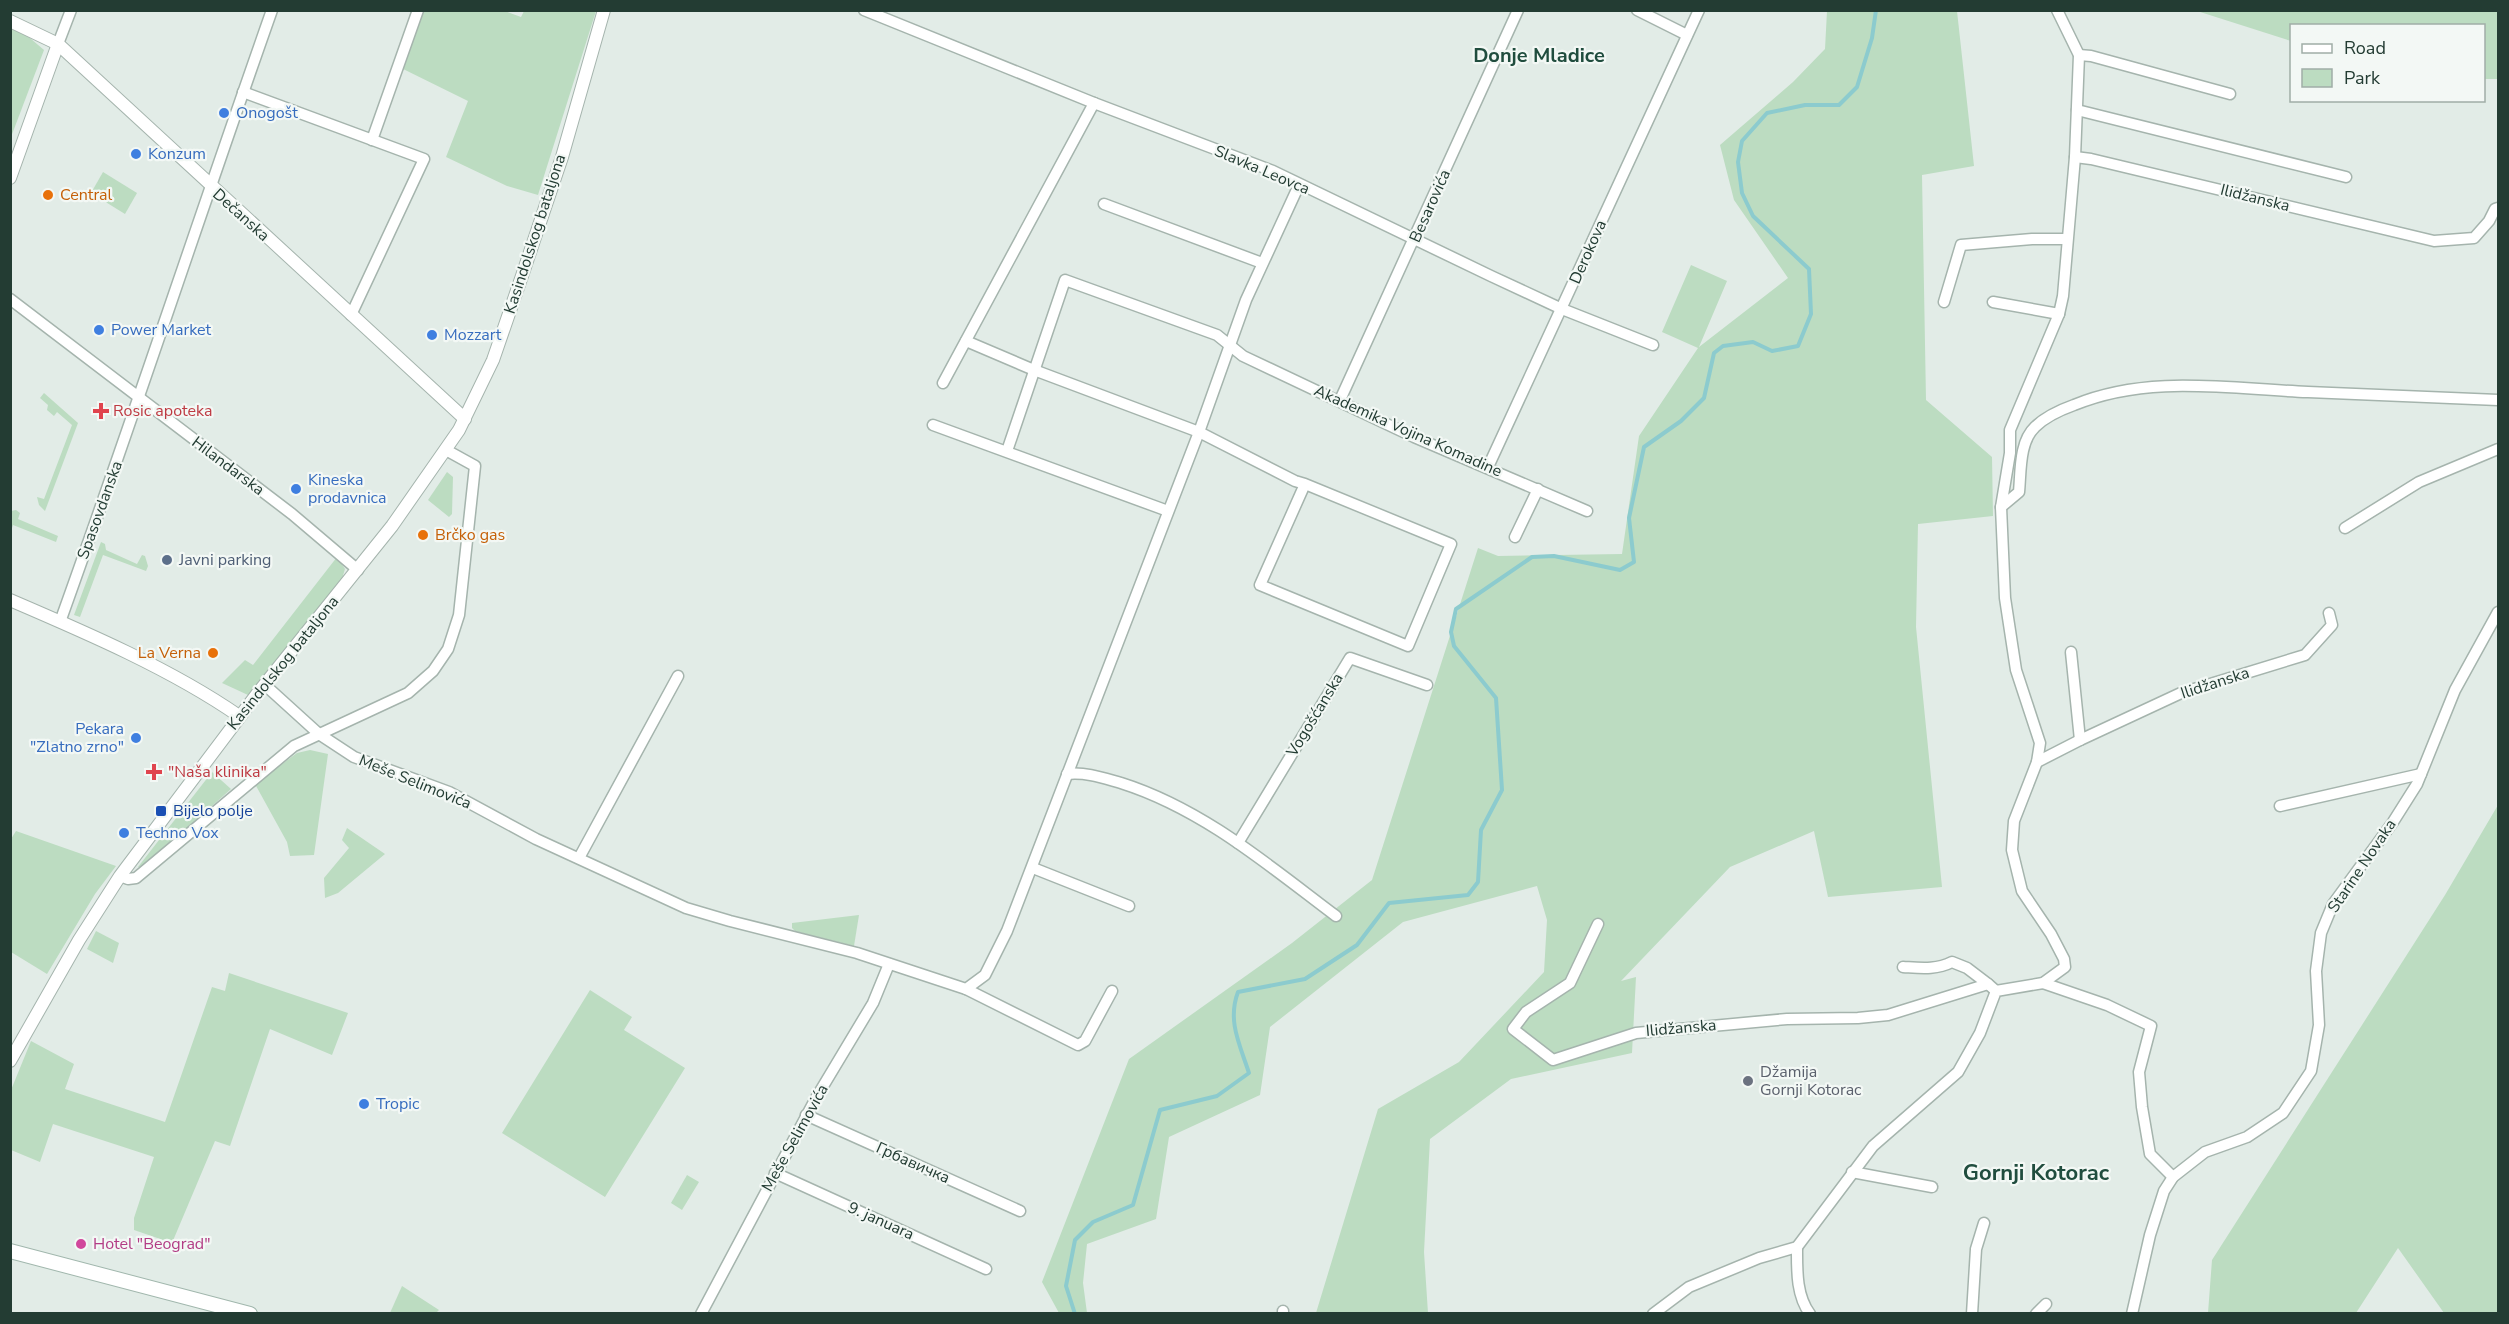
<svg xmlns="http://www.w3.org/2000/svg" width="2509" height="1324" font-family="'Nunito Sans',sans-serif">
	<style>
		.green { fill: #bcdcc1 }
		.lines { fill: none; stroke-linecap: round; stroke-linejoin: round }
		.stream { stroke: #8ccbce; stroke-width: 4 }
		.minor-casing { stroke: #a5b4ad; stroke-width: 13 }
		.tertiary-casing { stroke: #a5b4ad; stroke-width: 14 }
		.secondary-casing { stroke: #a1b7ad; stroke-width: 16 }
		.minor { stroke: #fff; stroke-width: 10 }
		.tertiary { stroke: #fff; stroke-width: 12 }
		.secondary { stroke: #fff; stroke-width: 14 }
		.shop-dot { fill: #3f7fe0; stroke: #f3f8f5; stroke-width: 2 }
		.food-dot { fill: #e8710a; stroke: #f3f8f5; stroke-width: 2 }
		.health-dot { fill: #e0444e; stroke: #f3f8f5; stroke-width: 2 }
		.service-dot { fill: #5c6f8a; stroke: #f3f8f5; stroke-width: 2 }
		.transit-dot { fill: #1a4fb4; stroke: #f3f8f5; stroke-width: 2 }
		.worship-dot { fill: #6b7280; stroke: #f3f8f5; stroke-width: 2 }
		.hotel-dot { fill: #d1479c; stroke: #f3f8f5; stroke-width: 2 }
		.labels { text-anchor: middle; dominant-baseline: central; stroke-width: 4.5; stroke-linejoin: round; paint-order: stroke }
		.shop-label { font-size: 16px; fill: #366cbe; stroke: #f3f8f5; text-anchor: start }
		.street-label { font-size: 16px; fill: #233c33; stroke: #f3f8f5 }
		.food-label { font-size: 16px; fill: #c56008; stroke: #f3f8f5; text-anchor: start }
		.health-label { font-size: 16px; fill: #be3a42; stroke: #f3f8f5; text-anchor: start }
		.service-label { font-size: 16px; fill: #4e5e75; stroke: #f3f8f5; text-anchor: start }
		.transit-label { font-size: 16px; fill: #164399; stroke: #f3f8f5; text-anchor: start }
		.worship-label { font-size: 16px; fill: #5b616d; stroke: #f3f8f5; text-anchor: start }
		.hotel-label { font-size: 16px; fill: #b23c85; stroke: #f3f8f5; text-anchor: start }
		.quarter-label { font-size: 20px; font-weight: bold; fill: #204d3e; stroke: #f3f8f5 }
		.district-label { font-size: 22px; font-weight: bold; fill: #204d3e; stroke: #f3f8f5 }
	</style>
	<rect width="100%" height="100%" fill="#e2ece7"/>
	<!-- green -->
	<g class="green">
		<polygon points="421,11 505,11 521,17 524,11 596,11 538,195 507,186 446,157 468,101 395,65"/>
		<polygon points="1827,11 1957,11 1974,166 1922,175 1926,400 1992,457 1993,516 1918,524 1916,627 1942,887 1828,897 1814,831 1730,867 1621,981 1636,977 1632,1053 1511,1079 1430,1139 1424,1252 1428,1313 1316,1313 1378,1109 1459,1062 1544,972 1547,920 1537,886 1403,922 1270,1027 1260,1095 1169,1137 1156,1219 1087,1244 1083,1283 1087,1313 1059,1313 1042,1282 1129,1059 1292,943 1372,880 1478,548 1498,556 1622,554 1639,436 1698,348 1662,332 1691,265 1727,281 1699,347 1788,278 1734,200 1720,145 1793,82 1825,49"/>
		<polygon points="2197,11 2498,11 2498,79 2484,79 2484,26 2292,26 2291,41"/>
		<polygon points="11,27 24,33 44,50 11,137"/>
		<polygon points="103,172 137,193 125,214 91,193"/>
		<polygon points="44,393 78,423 45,511 39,505 37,497 44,499 72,425 57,412 54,416 47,410 48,405 40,398"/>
		<polygon points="447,472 453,477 452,514 449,517 428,500"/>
		<polygon points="16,510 20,513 18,519 58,536 56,542 13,525 11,531 11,511"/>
		<polygon points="101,542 105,544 106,550 137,564 142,555 145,556 148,566 146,571 103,555 80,617 74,615"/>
		<polygon points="337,557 345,569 341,582 259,687 248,695 222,683 245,660 253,665"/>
		<polygon points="310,750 328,754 314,855 290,856 287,842 255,784 297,753"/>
		<polygon points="212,772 231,789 142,868 138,867"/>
		<polygon points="2498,805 2498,1313 2444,1313 2398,1248 2356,1313 2208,1313 2212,1260 2445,895"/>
		<polygon points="347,828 385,854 338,893 325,898 324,878 349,848 342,840"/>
		<polygon points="16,831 116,866 95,894 47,974 11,952 11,839"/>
		<polygon points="859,915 854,946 795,931 792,928 792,923"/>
		<polygon points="96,931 119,943 113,963 87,949"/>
		<polygon points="229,973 348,1013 332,1055 270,1029 230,1146 215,1141 172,1243 134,1230 134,1218 154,1157 53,1124 40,1162 11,1150 11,1090 31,1041 74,1064 65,1089 165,1122 212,987 225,991"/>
		<polygon points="590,990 632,1017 624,1030 685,1068 605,1197 502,1133"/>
		<polygon points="687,1175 699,1182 682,1210 671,1203"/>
		<polygon points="402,1286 439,1310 436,1313 390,1313"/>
	</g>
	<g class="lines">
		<!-- stream -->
		<path class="stream" d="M1075,1314l-9,-28 9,-46 18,-18 40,-17 27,-95 57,-14 32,-23c-9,-28 -22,-52 -11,-81l67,-13 52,-34 32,-42 79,-8 10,-13 3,-52 21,-40 -6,-92 -42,-52 -3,-14 5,-23 76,-52 22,-1 66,14 14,-8 -5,-44 15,-71 37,-26 23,-23 10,-45 9,-7 30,-4 19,9 26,-5 13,-32 -2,-45 -56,-53 -11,-23 -4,-31 4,-21 25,-28 38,-8h34l18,-18 15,-49 4,-28"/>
		<defs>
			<g id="minor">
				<polyline points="864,10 1094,103 1273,171 1491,276 1562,309 1653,345"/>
				<polyline points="1637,10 1687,35"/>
				<polyline points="58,44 71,10"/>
				<polyline points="2079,55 2091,56 2230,94"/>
				<polyline points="243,92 424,159 351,315"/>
				<polyline points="2077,110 2346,177"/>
				<polyline points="372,140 418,10"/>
				<polyline points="2075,157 2091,159 2434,241 2474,238 2489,221 2495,209 2498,208"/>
				<polyline points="1104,204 1262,263"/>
				<polyline points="10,299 292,514 358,570"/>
				<polyline points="1944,302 1961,245 2032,239 2067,239"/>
				<polyline points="1993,302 2059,314"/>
				<polyline points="966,341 1034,370 1199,432 1295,481 1305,484 1451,544 1408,646 1260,585 1305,484"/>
				<polyline points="943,383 1094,103"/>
				<polyline points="1340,400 1518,10"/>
				<polyline points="933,425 1168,511"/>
				<polyline points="1007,451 1065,280 1217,335 1243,356 1414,437 1587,511"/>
				<polyline points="1488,467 1699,10"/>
				<path d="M2001,507l18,-15c2,-20 0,-50 16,-65 11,-11 25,-17 39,-22 75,-31 155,-16 234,-13 63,3 127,5 190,8"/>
				<polyline points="2345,528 2419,482 2498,449"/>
				<polyline points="1515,537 1538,489"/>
				<path d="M60,622c73,-203 140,-408 212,-612"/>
				<polyline points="2071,652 2080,740"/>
				<polyline points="265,685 319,734 354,757 449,792 536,839 686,908 730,921 857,953 966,989 985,975 1007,931 1199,432 1246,300 1299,185"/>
				<polyline points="2037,762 2080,740 2181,693 2305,655 2332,625 2329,613"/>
				<path d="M1067,774c20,-2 36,4 54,9 82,26 147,82 215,133"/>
				<polyline points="2280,806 2421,774"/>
				<polyline points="1238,843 1350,658 1427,685"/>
				<polyline points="579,858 678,676"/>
				<polyline points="1033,868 1129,906"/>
				<polyline points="120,876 128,879 136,878 294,746 408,693 433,671 448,649 459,615 475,466 446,450"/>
				<polyline points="1598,924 1570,983 1526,1012 1513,1029 1553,1060 1636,1033 1787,1019 1858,1018 1888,1015 1988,984 1996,991"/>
				<path d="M1903,967c18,1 33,3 49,-5l15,6 21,16"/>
				<polyline points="2043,983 2107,1005 2151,1026 2139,1072 2142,1107 2150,1154 2173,1177"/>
				<polyline points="966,989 1078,1045 1085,1041 1112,991"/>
				<polyline points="806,1115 1020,1211"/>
				<polyline points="1852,1172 1932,1187"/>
				<polyline points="775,1173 986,1269"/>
				<path d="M1797,1247c0,23 -1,48 13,67"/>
				<polyline points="701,1314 816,1098 873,1003 889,964"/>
				<polyline points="1283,1314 1283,1311"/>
				<polyline points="1653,1314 1689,1287 1759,1258 1797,1247 1873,1146 1958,1072 1980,1033 1996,991 2043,983 2065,967 2064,959 2051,934 2022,891 2012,850 2014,821 2037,762 2040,743 2016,670 2005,598 2001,507 2010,453 2010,430 2059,314 2063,296 2075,157 2079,55 2057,10"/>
				<polyline points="1972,1314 1976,1249 1984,1223"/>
				<polyline points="2036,1314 2046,1304"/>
				<polyline points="2132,1314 2150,1235 2164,1191 2173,1177 2205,1152 2247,1137 2283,1113 2311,1071 2319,1025 2316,971 2321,933 2333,904 2393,822 2417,784 2455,690 2498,612"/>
			</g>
			<g id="tertiary">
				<polyline points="10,21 58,44 465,419"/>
				<polyline points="10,178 58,44"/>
				<path d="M10,600c77,33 161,69 229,116"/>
				<polyline points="10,1061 79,940 120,876 257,694 392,526 459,430 493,360 523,273 562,157 604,10"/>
			</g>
			<polyline id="secondary" points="10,1251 250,1314"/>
		</defs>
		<!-- minor casing -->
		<use href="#minor" class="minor-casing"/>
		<!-- tertiary casing -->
		<use href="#tertiary" class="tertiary-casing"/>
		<!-- secondary casing -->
		<use href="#secondary" class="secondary-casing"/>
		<!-- minor -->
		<use href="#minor" class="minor"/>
		<!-- tertiary -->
		<use href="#tertiary" class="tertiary"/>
		<!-- secondary -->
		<use href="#secondary" class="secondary"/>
	</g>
	<!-- markers -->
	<g class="shop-dot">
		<circle cx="224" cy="113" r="6"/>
		<circle cx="136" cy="154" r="6"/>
		<circle cx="99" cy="330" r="6"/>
		<circle cx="432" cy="335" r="6"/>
		<circle cx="296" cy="489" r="6"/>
		<circle cx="136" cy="738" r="6"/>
		<circle cx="124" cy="833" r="6"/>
		<circle cx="364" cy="1104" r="6"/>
	</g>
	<g class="food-dot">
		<circle cx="48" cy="195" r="6"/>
		<circle cx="423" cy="535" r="6"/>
		<circle cx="213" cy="653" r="6"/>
	</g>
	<g class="health-dot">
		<path d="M98 402h6v6h6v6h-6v6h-6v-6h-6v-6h6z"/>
		<path d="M151 763h6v6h6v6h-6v6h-6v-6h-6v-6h6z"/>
	</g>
	<circle class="service-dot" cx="167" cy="560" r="6"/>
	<rect class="transit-dot" x="155" y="805" width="12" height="12" rx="3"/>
	<circle class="worship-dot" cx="1748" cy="1081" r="6"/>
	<circle class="hotel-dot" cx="81" cy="1244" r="6"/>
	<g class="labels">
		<!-- shop labels -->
		<g class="shop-label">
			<text x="236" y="113">Onogošt</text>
			<text x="148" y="154">Konzum</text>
			<text x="111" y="330">Power Market</text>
			<text x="444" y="335">Mozzart</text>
			<text x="308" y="480">Kineska<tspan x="308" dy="18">prodavnica</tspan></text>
			<text x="124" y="729" text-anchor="end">Pekara<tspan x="124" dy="18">"Zlatno zrno"</tspan></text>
			<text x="136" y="833">Techno Vox</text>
			<text x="376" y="1104">Tropic</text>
		</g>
		<!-- street labels -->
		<g class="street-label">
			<text transform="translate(1262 170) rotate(23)">Slavka Leovca</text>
			<text transform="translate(2255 198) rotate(14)">Ilidžanska</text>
			<text transform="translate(1430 206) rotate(-66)">Besarovića</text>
			<text transform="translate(241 215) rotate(42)">Dečanska</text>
			<text transform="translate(535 234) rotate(-72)">Kasindolskog bataljona</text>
			<text transform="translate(1588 252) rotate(-66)">Derokova</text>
			<text transform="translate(1408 431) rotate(24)">Akademika Vojina Komadine</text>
			<text transform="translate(228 466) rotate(37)">Hilandarska</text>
			<text transform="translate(100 510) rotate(-70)">Spasovdanska</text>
			<text transform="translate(283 663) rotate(-51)">Kasindolskog bataljona</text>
			<text transform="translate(2215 683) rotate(-18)">Ilidžanska</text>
			<text transform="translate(1315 715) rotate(-59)">Vogošćanska</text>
			<text transform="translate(415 782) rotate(22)">Meše Selimovića</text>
			<text transform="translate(2362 866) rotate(-56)">Starine Novaka</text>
			<text transform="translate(1681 1028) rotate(-5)">Ilidžanska</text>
			<text transform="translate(795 1138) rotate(-61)">Meše Selimovića</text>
			<text transform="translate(913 1163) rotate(24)">Грбавичка</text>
			<text transform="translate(881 1221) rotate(24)">9. januara</text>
		</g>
		<!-- food labels -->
		<g class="food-label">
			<text x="60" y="195">Central</text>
			<text x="435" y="535">Brčko gas</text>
			<text x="201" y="653" text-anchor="end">La Verna</text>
		</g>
		<!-- health labels -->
		<g class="health-label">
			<text x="113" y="411">Rosic apoteka</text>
			<text x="168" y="772">"Naša klinika"</text>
		</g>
		<!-- service labels -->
		<g class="service-label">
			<text x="179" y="560">Javni parking</text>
		</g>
		<!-- transit labels -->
		<g class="transit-label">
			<text x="173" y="811">Bijelo polje</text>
		</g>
		<!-- worship labels -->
		<g class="worship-label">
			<text x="1760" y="1072">Džamija<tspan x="1760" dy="18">Gornji Kotorac</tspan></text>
		</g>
		<!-- hotel labels -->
		<g class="hotel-label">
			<text x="93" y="1244">Hotel "Beograd"</text>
		</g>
		<!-- quarter labels -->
		<g class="quarter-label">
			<text x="1539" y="55">Donje Mladice</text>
		</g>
		<!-- district labels -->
		<g class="district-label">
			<text x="2036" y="1173">Gornji Kotorac</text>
		</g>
	</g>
	<!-- border -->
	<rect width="2509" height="1324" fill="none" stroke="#233c33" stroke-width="24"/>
	<!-- legend -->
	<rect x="2290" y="24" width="195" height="78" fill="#f3f8f5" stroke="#a0ada7" stroke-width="1.5"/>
	<rect x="2302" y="44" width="30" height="9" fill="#ffffff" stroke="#a0ada7" stroke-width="1.5"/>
	<text x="2344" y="54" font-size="18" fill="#233c33">Road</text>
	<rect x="2302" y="69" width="30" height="18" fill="#bcdcc1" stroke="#a0ada7" stroke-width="1.5"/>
	<text x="2344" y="84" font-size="18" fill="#233c33">Park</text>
</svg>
